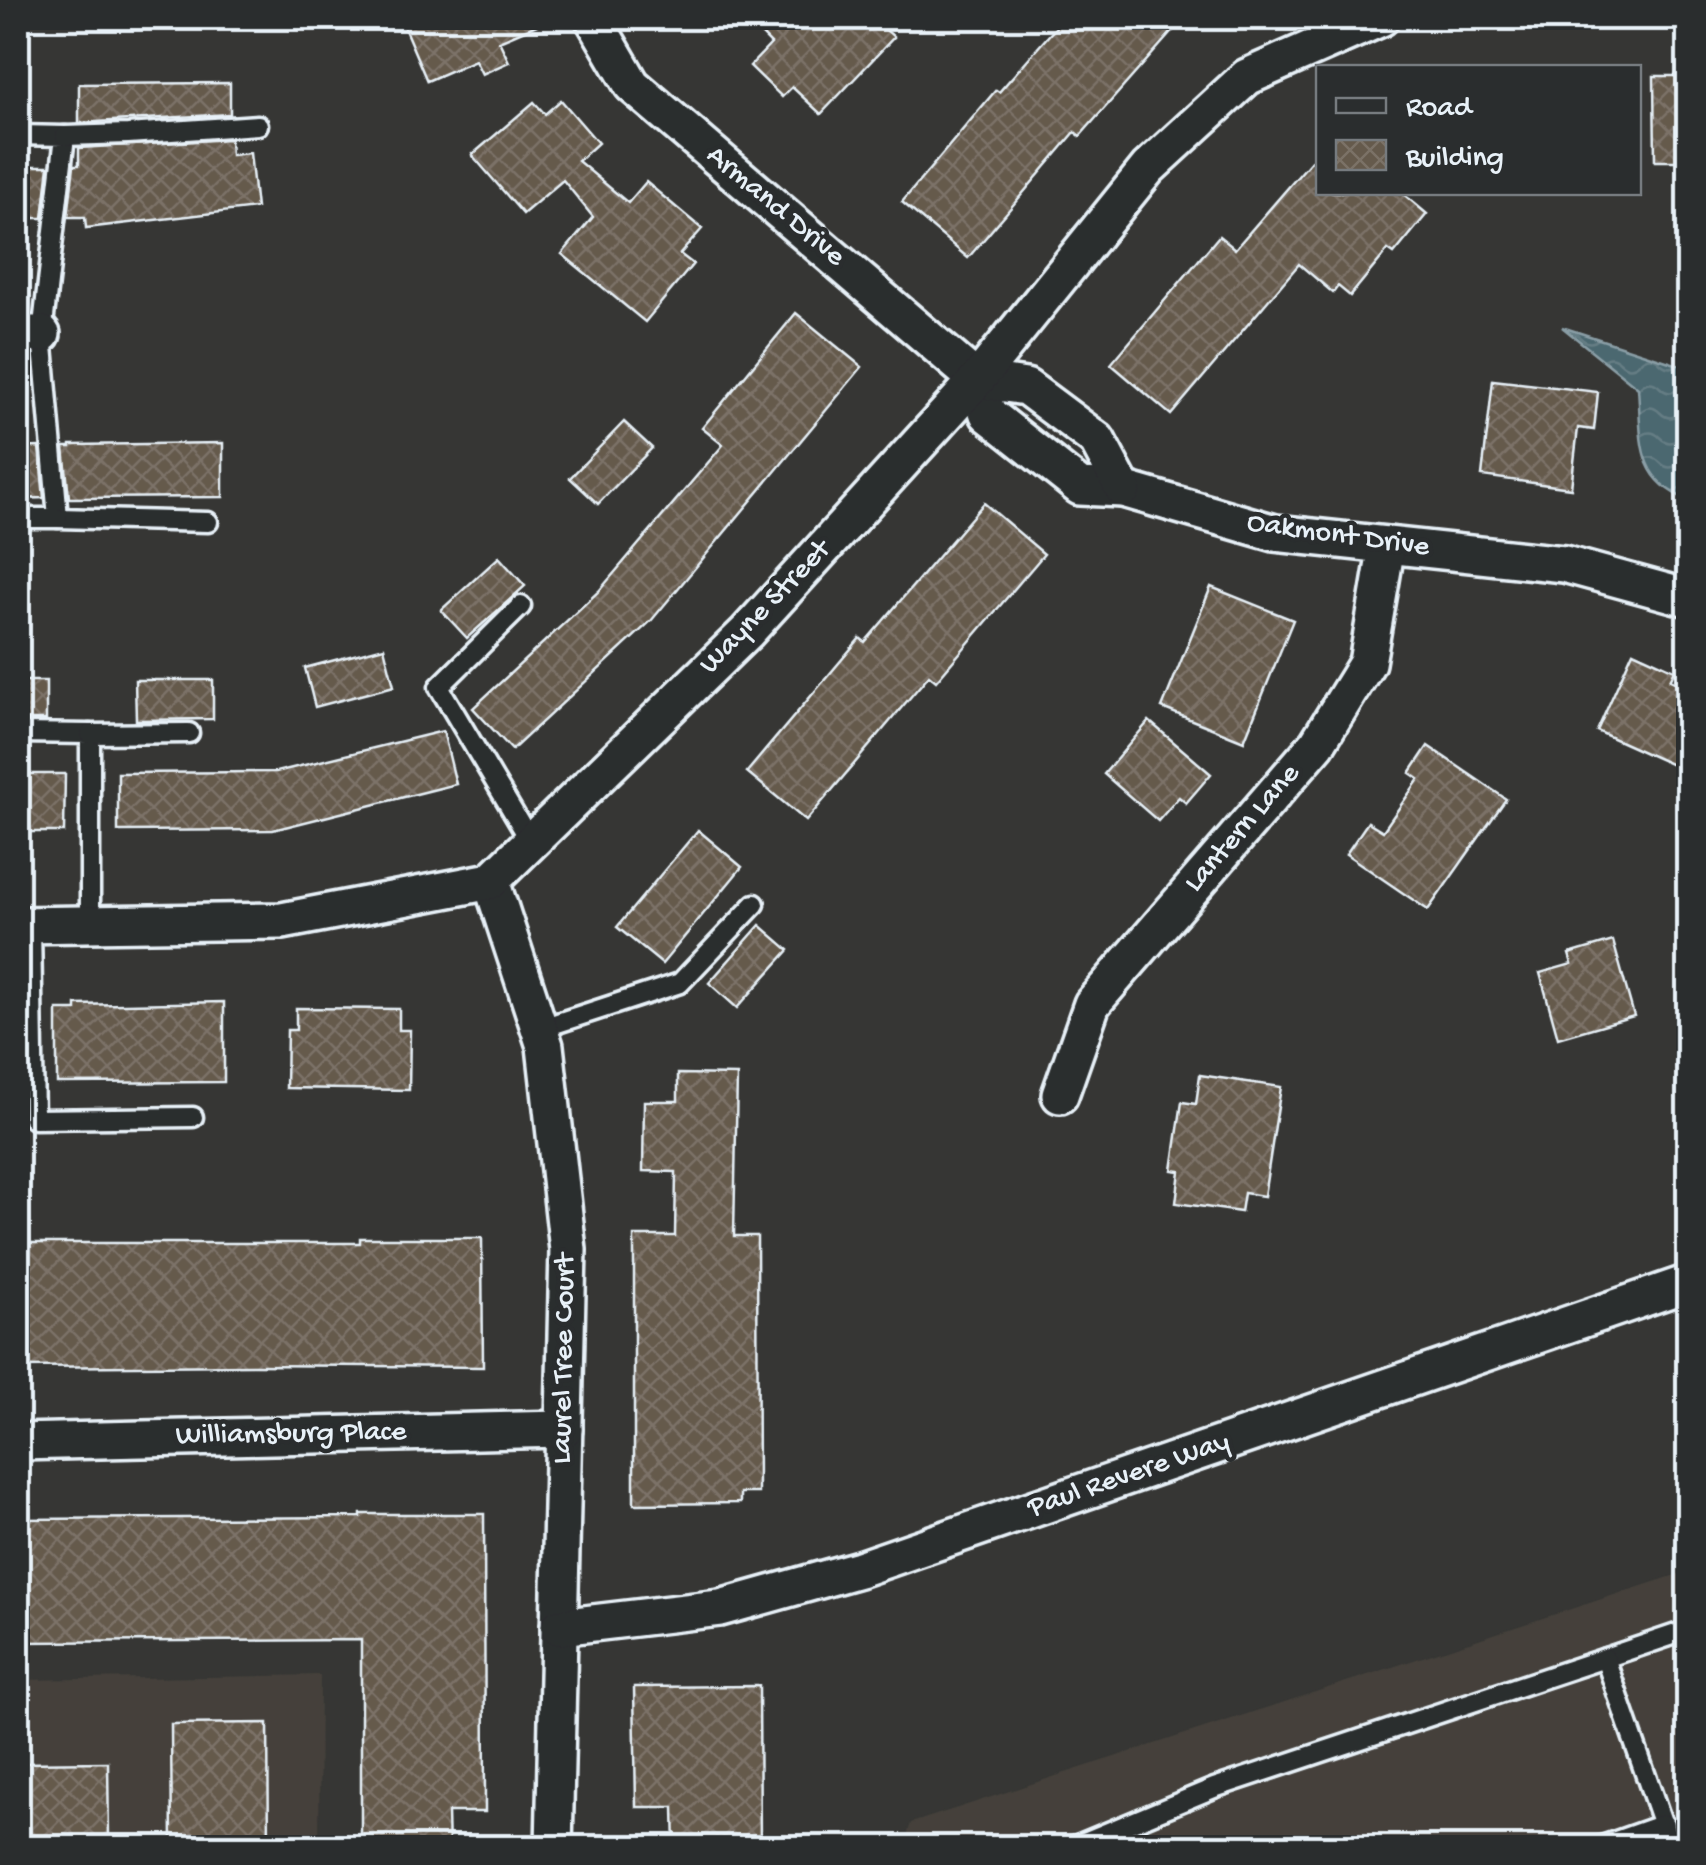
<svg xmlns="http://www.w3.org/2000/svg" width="1706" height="1865" font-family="'Gochi Hand',sans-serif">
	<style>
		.built { fill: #44413b }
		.water { fill: url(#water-waves); stroke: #8a9ea6; stroke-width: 2.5 }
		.building { fill: url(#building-cross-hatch); stroke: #e8f1f8; stroke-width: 2.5 }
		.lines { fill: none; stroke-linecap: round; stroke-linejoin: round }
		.service-casing { stroke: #e8f1f8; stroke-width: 25 }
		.minor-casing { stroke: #e8f1f8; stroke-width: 42 }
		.service { stroke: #2a2d2e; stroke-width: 18 }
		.minor { stroke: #2a2d2e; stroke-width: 35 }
		.labels { text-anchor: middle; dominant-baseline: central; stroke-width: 9; stroke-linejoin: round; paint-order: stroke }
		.street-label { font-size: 30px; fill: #e8f1f8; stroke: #2a2d2e }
	</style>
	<defs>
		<pattern id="water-waves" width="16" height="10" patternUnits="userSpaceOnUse" patternTransform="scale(2.5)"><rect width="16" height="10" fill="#4b676f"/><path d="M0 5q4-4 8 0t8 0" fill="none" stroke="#657d84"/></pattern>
		<pattern id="building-cross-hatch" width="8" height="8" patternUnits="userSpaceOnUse" patternTransform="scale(2.5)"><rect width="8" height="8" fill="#655a4c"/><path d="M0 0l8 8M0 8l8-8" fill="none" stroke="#7b7267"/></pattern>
	</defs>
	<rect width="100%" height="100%" fill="#363634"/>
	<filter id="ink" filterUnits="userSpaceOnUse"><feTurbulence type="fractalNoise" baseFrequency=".01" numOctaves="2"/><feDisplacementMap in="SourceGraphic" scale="20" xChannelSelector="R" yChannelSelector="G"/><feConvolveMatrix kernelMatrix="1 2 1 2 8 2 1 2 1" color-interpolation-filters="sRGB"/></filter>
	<g filter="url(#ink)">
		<!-- built -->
		<g class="built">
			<polygon points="1688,1571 1688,1847 903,1848 911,1823"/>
			<polygon points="320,1675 319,1847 18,1847 18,1680"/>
		</g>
		<!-- water -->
		<path class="water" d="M1562,327l126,41v132c-54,-21 -46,-63 -50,-112z"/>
		<!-- building -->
		<g class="building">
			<polygon points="400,18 553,18 499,41 509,62 482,74 475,60 427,81"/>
			<polygon points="778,18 873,18 894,37 821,114 792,87 782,97 750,66 771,44 762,35"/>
			<polygon points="1064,18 1184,18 1080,136 1075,132 968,258 902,202 996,90 999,92"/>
			<polygon points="1654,76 1688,76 1688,161 1655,161"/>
			<polygon points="230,83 230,114 79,123 79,84"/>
			<polygon points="561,100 598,143 578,161 628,203 646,182 702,229 680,254 693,264 645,322 562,254 593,217 563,180 523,214 472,155 534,102 545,114"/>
			<polygon points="230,139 231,155 250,153 256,208 86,228 85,217 68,217 74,165 79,165 79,148"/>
			<polygon points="1318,153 1318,192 1401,192 1427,214 1394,254 1388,250 1350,296 1338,286 1333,293 1299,264 1171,415 1111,364 1219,236 1235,249"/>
			<polygon points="18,166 49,166 43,218 18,218"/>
			<polygon points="796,313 862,367 651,621 512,750 473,708 599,591 723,445 702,428"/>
			<polygon points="1493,380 1598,392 1594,430 1578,428 1571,488 1482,476"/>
			<polygon points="624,422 652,448 598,504 570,478"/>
			<polygon points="223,443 223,497 69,498 64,447 71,447 71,445"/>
			<polygon points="39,447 44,498 18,499 18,448"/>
			<polygon points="984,503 1044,554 936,681 929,675 806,821 747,772 860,638 865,642"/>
			<polygon points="499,557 525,586 467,638 441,610"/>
			<polygon points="1211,587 1293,620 1244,741 1162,708"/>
			<polygon points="384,647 394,686 315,707 305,668"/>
			<polygon points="1633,651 1675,670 1670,680 1688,688 1688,772 1597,731"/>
			<polygon points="135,680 213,680 213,719 136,720"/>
			<rect x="18" y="681" width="28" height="39"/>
			<polygon points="1149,721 1211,774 1186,803 1179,797 1158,821 1104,774"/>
			<polygon points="443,731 456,784 273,830 118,831 118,773 276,772"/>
			<polygon points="1428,746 1506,799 1428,910 1346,854 1368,822 1383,831 1419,779 1410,773"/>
			<polygon points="18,774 65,774 64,832 18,832"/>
			<polygon points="698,830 742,867 662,964 617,927"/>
			<polygon points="760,925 789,950 737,1008 709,983"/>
			<polygon points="1613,941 1634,1016 1558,1038 1540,973 1572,964 1569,954"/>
			<polygon points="224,1002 224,1082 57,1083 57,1010 76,1010 76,1005"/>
			<polygon points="296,1008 399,1009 399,1030 410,1030 409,1090 286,1088 287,1030 296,1030"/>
			<polygon points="678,1074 737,1075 734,1236 757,1236 758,1493 740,1493 740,1503 634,1504 634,1236 675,1236 676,1172 643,1171 644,1101 678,1101"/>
			<polygon points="1200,1075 1281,1087 1264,1196 1244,1193 1241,1212 1176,1203 1180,1171 1172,1170 1182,1102 1196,1104"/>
			<polygon points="360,1238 482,1238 483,1367 254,1365 18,1367 18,1243 360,1243"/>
			<polygon points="361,1514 484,1514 485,1812 448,1812 449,1848 361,1848 361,1640 18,1642 18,1519 361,1517"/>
			<polygon points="759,1686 760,1848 675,1848 674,1807 636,1807 634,1687"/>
			<polygon points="268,1723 269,1848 172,1848 171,1724"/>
			<polygon points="108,1762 109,1839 18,1840 18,1763"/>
		</g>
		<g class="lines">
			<defs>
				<g id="service">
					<polyline points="18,135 65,136 42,334 58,518 208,522"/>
					<polyline points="65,136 128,134 258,125"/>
					<polyline points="18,518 58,518"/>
					<polyline points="521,606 439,687 531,842"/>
					<polyline points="18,733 90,734 90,924"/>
					<polyline points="90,734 189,733"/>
					<polyline points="31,925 34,1119 193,1117"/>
					<polyline points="539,1029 680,983 755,904"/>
					<polyline points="1605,1658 1688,1630"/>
					<polyline points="1070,1848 1214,1788 1605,1658 1671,1848"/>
					<polyline points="1596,1848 1664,1824"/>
				</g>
				<g id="minor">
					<polyline points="593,18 632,85 977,380"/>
					<polyline points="18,334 42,334"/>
					<polyline points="977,380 988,414 1080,487 1123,489 1275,533 1564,564 1688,598"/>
					<polyline points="977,380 1026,387 1097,440 1123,489"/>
					<polyline points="491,881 545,1046 568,1250 554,1848"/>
					<polyline points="18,925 282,921 491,881 747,632 977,380 1148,168 1247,77 1381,18"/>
					<polyline points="1060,1095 1092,1004 1317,744 1367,663 1387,545"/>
					<polyline points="18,1442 564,1429"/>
					<polyline points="559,1627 720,1608 859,1569 1688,1283"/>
				</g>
			</defs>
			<!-- service casing -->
			<use href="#service" class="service-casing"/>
			<!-- minor casing -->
			<use href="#minor" class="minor-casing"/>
			<!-- service -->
			<use href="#service" class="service"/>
			<!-- minor -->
			<use href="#minor" class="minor"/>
		</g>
	</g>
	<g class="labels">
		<!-- street labels -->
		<g class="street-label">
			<text transform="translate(775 207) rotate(40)">Armand Drive</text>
			<text transform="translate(1338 536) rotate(8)">Oakmont Drive</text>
			<text transform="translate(766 608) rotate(-46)">Wayne Street</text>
			<text transform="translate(1243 829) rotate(-49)">Lantern Lane</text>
			<text transform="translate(565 1359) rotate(-89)">Laurel Tree Court</text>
			<text transform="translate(291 1435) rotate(-1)">Williamsburg Place</text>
			<text transform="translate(1129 1476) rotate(-19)">Paul Revere Way</text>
		</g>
	</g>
	<!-- margin -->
	<rect width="1706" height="1865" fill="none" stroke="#2a2d2e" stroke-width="60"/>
	<rect x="30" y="30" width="1646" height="1805" fill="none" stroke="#e8f1f8" stroke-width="4" filter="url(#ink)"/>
	<!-- legend -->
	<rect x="1316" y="65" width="325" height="130" fill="#2a2d2e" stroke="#767b7f" stroke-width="2.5"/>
	<rect x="1336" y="98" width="50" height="15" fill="#2a2d2e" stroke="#767b7f" stroke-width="2.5"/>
	<text x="1406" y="115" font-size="30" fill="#e8f1f8">Road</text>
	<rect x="1336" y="140" width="50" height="30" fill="url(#building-cross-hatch)" stroke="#767b7f" stroke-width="2.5"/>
	<text x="1406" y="165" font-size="30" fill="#e8f1f8">Building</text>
</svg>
